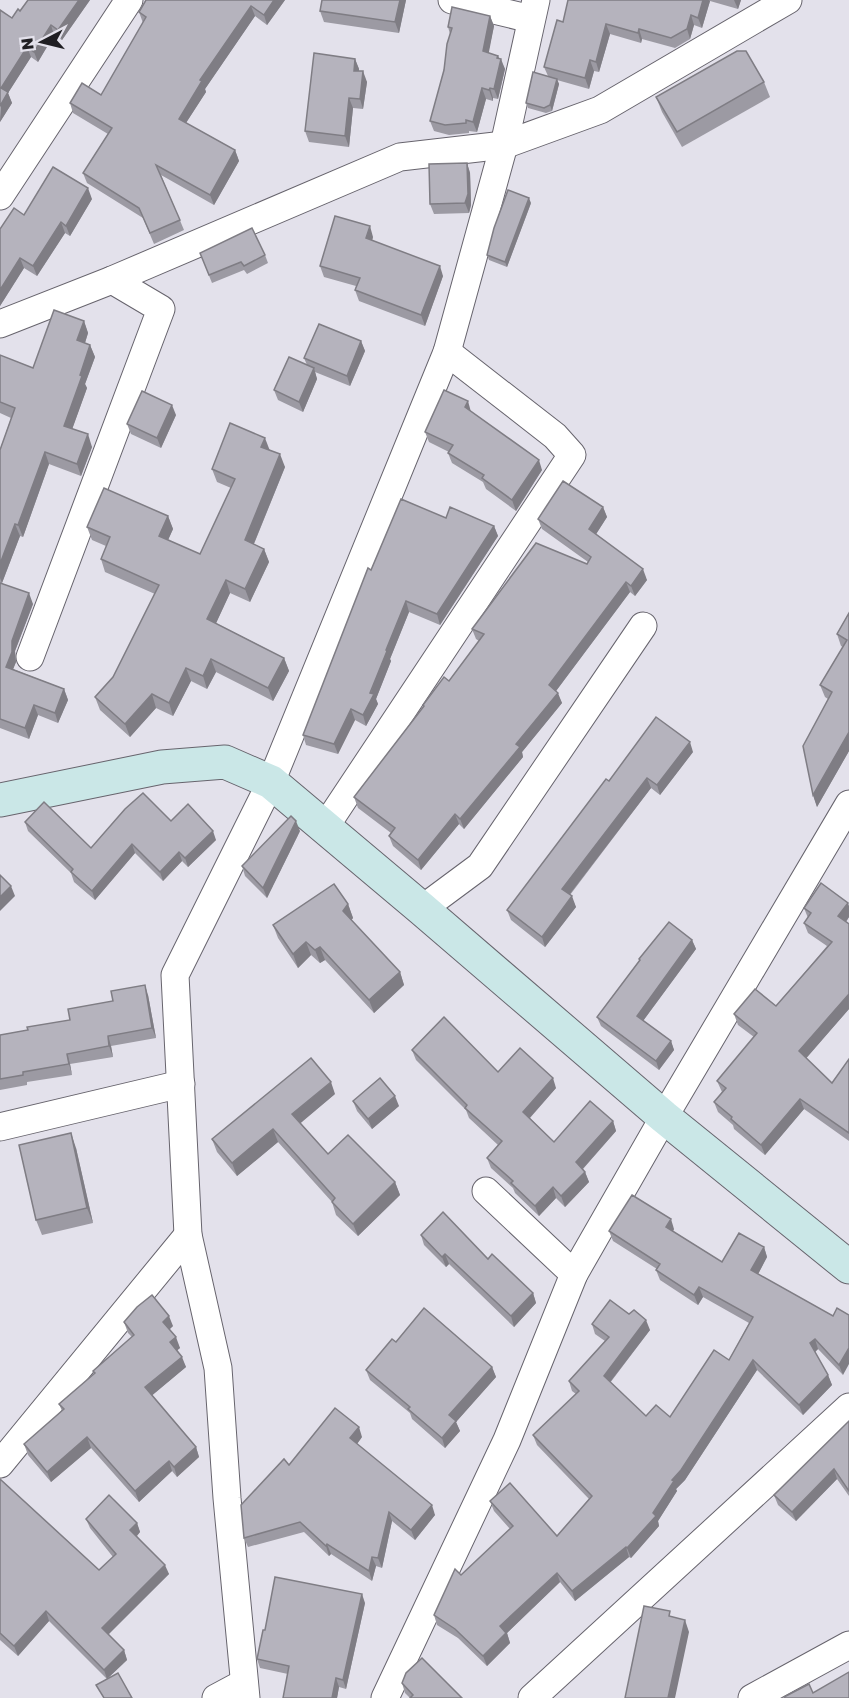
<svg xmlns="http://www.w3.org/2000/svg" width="849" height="1698" font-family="'Golos Text',sans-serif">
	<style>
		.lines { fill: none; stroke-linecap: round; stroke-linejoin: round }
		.street-casing { stroke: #67646d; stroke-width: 29 }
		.secondary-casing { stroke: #67646d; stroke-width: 35 }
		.street { stroke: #fff; stroke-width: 27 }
		.secondary { stroke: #cae7e7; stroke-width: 33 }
		.wall { fill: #9c9aa3 }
		.shaded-wall { fill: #7f7d84 }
		.building { fill: #b5b3bd; stroke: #7f7d84; stroke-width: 1.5 }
	</style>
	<rect width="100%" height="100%" fill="#e3e1eb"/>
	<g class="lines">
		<defs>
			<g id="street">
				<polyline points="452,0 531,19"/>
				<polyline points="0,196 129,0"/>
				<polyline points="0,324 112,280 400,157 504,145 600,110 788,0"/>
				<polyline points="30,657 161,309 112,280"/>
				<polyline points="325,827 572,455 555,436 447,352"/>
				<polyline points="422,909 480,866 643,626"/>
				<polyline points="0,1127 181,1084"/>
				<polyline points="486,1191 574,1274"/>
				<polyline points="0,1464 188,1235"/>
				<polyline points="216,1698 244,1683"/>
				<polyline points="246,1698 227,1498 218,1368 188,1235 175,975 271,782 447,352 504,145 536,0"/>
				<polyline points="385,1698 507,1440 574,1274 664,1117 849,804"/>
				<polyline points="532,1698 849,1407"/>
				<polyline points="752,1698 849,1645"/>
			</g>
			<polyline id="secondary" points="0,800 162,767 225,762 271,782 422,909 664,1117 849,1267"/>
		</defs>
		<!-- street casing -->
		<use href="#street" class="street-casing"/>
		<!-- secondary casing -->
		<use href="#secondary" class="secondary-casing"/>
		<!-- street -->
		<use href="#street" class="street"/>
		<!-- secondary -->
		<use href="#secondary" class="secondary"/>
	</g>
	<!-- wall -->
	<g class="wall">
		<polygon points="90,0 62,40 54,35 38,62 31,57 8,93 12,103 0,122 12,18 20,11"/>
		<polygon points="146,0 285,0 267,25 255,16 205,89 206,92 186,123 235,150 239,161 214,205 161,175 184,230 154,244 143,218 87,183 83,173 108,134 73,113 70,103 101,95 143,23 139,12"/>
		<polygon points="322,0 406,0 399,33 324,22 320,11"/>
		<polygon points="568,0 741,0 738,9 710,1 702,28 694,25 690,39 675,48 642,39 641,43 610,34 599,72 594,71 589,89 557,80 559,84 552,111 546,113 528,108 526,103 548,76 544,67 563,22"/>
		<polygon points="490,16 494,26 488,53 498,56 505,69 498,99 493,98 493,101 486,99 477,132 469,131 469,133 449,135 434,131 430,121 444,70 450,34 448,27"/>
		<polygon points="355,59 359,69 359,71 367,82 363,109 353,108 349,147 309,142 305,131"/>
		<polygon points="764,82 770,97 682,147 662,112 656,97"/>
		<polygon points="467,163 470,173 471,205 469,213 434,214 430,204"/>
		<polygon points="92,199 70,236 65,233 37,276 24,268 0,306 0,229 24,215"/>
		<polygon points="531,203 507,267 489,260 487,255"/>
		<polygon points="373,237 372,240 443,276 425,326 359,301 355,290 356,286 324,277 320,266"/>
		<polygon points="200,253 265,255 268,263 247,274 244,270 212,283"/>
		<polygon points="84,321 88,333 85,343 90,345 95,357 85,384 87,388 72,429 92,447 81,476 49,464 23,537 20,536 2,583 33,604 15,651 16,662 13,669 64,689 68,700 58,723 38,715 29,739 0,728 0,450 11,418 0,413 0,355 33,368"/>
		<polygon points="361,341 365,351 350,386 315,372 317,379 303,412 278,400 274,390 307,365 304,358"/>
		<polygon points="471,412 542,470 516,511 486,489 483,482 452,463 448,453 449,452 429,442 425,432"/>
		<polygon points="176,415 161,448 131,434 127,424"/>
		<polygon points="269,450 285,467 254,544 264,549 269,562 250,602 230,593 216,623 284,658 289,671 273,701 216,672 207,689 191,681 173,716 156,708 130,737 100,710 95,697 113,677 155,594 105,572 101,559 106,546 92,540 87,527 168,516 173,529 168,540 200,554 231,488 217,482 212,469"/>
		<polygon points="603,507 607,517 596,534 647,580 635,596 630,592 556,691 562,703 522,752 523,757 464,829 459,824 421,870 393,846 389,836 391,833 358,808 354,797 423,707 423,705 449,681 479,641 476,639 472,629 587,564 588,562 542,529 538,519"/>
		<polygon points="446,518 494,526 498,536 440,625 409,612 390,659 391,661 376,699 378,704 366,726 355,720 338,754 306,745 303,735 371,570"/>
		<polygon points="849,613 849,751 817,807 813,795 828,699 825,697 820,685 843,647 841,646 837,634"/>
		<polygon points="693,752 660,795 651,788 570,895 576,907 545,947 511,920 507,910 609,781"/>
		<polygon points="171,821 216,840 188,867 182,861 163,881 135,853 95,900 74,882 71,873 28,831 25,822 91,848"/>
		<polygon points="300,831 267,898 245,876 242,866"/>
		<polygon points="348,904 353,918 351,920 400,972 404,985 374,1013 325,960 320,963 311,955 298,968 278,938 273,925"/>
		<polygon points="849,906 849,917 846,922 849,924 849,1009 806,1058 832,1083 849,1059 849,1141 804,1109 765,1155 734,1129 733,1125 718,1112 714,1102 722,1092 717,1081 754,1037 738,1025 734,1014 776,1006 827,946 808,933 804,923 808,918 804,908"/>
		<polygon points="692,940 696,949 643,1021 671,1041 674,1050 659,1070 601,1026 597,1017 640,961 639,959"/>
		<polygon points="148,995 156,1038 111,1046 113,1057 70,1064 72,1075 27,1082 27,1085 0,1090 0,1035 28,1030 70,1020"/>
		<polygon points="412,1050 556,1088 530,1118 554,1142 613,1121 616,1131 583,1169 585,1172 589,1182 565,1207 556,1198 539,1216 515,1193 513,1188 491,1168 487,1158 498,1145 469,1118 466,1110 416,1060"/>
		<polygon points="335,1094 300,1123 328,1154 395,1182 400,1195 358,1236 336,1215 332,1202 278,1142 237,1176 217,1152 212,1139"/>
		<polygon points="353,1101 399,1106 372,1129 357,1111"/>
		<polygon points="76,1148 93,1223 42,1235 36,1220"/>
		<polygon points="674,1229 673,1231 722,1262 764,1247 767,1257 758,1274 833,1316 843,1375 818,1349 815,1352 828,1375 832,1385 803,1415 757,1370 685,1480 676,1489 677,1491 658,1521 659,1526 631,1558 629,1557 575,1601 560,1582 507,1633 510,1643 487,1666 458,1638 437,1625 434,1615 510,1529 494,1511 490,1501 557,1536 589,1499 537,1445 533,1435 576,1394 572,1391 569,1381 605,1341 595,1334 592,1324 650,1330 610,1383 646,1416 670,1417 729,1360 749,1323 703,1297 698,1305 660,1280 656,1270 657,1269 613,1241 609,1231"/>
		<polygon points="421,1235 488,1259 533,1293 536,1303 514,1327 449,1264 446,1267 424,1245"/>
		<polygon points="124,1322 173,1326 169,1329 180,1348 177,1350 186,1367 152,1395 196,1447 199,1457 177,1477 172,1471 139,1502 91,1448 51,1482 28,1455 24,1444 62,1411 59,1404 94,1374 93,1371 132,1337 128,1333"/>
		<polygon points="396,1342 492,1367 496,1377 456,1422 460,1431 445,1448 412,1419 410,1413 370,1380 366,1370"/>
		<polygon points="849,1421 849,1496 837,1479 796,1521 778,1505 774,1495"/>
		<polygon points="362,1437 357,1444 435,1515 415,1540 392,1521 382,1568 376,1566 372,1581 331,1554 329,1556 304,1532 248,1547 244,1538 289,1465"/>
		<polygon points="0,1479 99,1570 113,1557 90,1528 86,1519 137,1523 140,1532 137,1536 169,1574 108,1634 124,1650 127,1660 107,1679 49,1621 18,1656 0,1640"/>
		<polygon points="365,1603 346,1689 339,1687 337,1698 283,1698 288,1674 260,1668 257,1659 265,1630"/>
		<polygon points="402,1683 462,1698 410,1698 405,1693"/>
	</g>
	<!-- shaded-wall -->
	<g class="shaded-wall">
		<polygon points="79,0 90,0 62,40 58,30"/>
		<polygon points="274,0 285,0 267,25 264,15"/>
		<polygon points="400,0 406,0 399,33 395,22"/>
		<polygon points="703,0 709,0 710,1 702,28 698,18"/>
		<polygon points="734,0 741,0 738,9"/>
		<polygon points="251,6 255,16 205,89 206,92 182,129 179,119 200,80"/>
		<polygon points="691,15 694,25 690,39 687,29"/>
		<polygon points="490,16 494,26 487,62 483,51"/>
		<polygon points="606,24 610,34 599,72 596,62"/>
		<polygon points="51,25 54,35 38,62 34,52"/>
		<polygon points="639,29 642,39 641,43 638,33"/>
		<polygon points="27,47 31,57 8,93 12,103 0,122 1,88"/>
		<polygon points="498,56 500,62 501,59 505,69 498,99 494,89"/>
		<polygon points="355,59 359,69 358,81 354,71"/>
		<polygon points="590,60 594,71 589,89 585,78"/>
		<polygon points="363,71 367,82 363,109 360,99"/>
		<polygon points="557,79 559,84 552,111 550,105"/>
		<polygon points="482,88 486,99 477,132 473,122"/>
		<polygon points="490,88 493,98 493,101 489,90"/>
		<polygon points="349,98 353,108 349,147 345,136"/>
		<polygon points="235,150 239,161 214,205 210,195"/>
		<polygon points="467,163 470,173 471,205 469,213 465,203"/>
		<polygon points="88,188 92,199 70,236 66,226"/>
		<polygon points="529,198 531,203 507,267 505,262"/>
		<polygon points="61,222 65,233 37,276 33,266"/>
		<polygon points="370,226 373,237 370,248 366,238"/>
		<polygon points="20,258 24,268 0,306 0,290"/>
		<polygon points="440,266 443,276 425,326 421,315"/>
		<polygon points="84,321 88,333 82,352 77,340"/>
		<polygon points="361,341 365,351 350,386 347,376"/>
		<polygon points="90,345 95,357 85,384 87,388 69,438 64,426 80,375"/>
		<polygon points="314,368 317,379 303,412 299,402"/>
		<polygon points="468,401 471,412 465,407"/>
		<polygon points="172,405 176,415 161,448 157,438"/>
		<polygon points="88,434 92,447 81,476 77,464"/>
		<polygon points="265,438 270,451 261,447"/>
		<polygon points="45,452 49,464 23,537 18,525"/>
		<polygon points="280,454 285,467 250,553 245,540"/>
		<polygon points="539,460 542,470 516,511 512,500"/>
		<polygon points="603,507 607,517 593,539 589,529"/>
		<polygon points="168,516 173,529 164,549 159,536"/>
		<polygon points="15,524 20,536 2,583 0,578 0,564"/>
		<polygon points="494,526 498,536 440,625 437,614"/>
		<polygon points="264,549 269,562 250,602 245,589"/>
		<polygon points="643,569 647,580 635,596 631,586"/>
		<polygon points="226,580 230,593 212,632 207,619"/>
		<polygon points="626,582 630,592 553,695 549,685"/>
		<polygon points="29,593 33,604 15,651 16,662 10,677 6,667 12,641"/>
		<polygon points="406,601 409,612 390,659 391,661 376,699 378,704 366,726 363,715 386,650"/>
		<polygon points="284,658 289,671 273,701 268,688"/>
		<polygon points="211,659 216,672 207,689 203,676"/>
		<polygon points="186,668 191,681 173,716 169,703"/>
		<polygon points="64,689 68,700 58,723 55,713"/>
		<polygon points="558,693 562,703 522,752 523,757 464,829 460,819 516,744"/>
		<polygon points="152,694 156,708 130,737 125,724"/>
		<polygon points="34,705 38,715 29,739 25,728"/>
		<polygon points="351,709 355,720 338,754 334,744"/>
		<polygon points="849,732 849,751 817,807 813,795"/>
		<polygon points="690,742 693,752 660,795 657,785"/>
		<polygon points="647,778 651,788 566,899 562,889"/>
		<polygon points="455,814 459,824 421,870 418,860"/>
		<polygon points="296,821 300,831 267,898 263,888"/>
		<polygon points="213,831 216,840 188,867 185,858"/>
		<polygon points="132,844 135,853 95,900 92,891"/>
		<polygon points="179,852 182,861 163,881 160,872"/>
		<polygon points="11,886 15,896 0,911 0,897"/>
		<polygon points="572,896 576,907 545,947 542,937"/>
		<polygon points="848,903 849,906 849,917 842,927 838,916"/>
		<polygon points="348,904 353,918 348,924 343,911"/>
		<polygon points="692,940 696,949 640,1025 637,1016"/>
		<polygon points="306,942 311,955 298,968 293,954"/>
		<polygon points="320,947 325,960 320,963 315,950"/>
		<polygon points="400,972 404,985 374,1013 369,1000"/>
		<polygon points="145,985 148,995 156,1038 152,1028"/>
		<polygon points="849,994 849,1009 803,1062 799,1051"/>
		<polygon points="108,1036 111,1046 113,1057 109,1046"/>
		<polygon points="671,1041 674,1050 659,1070 656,1061"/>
		<polygon points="67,1054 70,1064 72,1075 69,1064"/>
		<polygon points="553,1078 556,1088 526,1122 523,1112"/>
		<polygon points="331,1082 335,1094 296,1127 292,1114"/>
		<polygon points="395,1096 399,1106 372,1129 368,1119"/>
		<polygon points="800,1099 804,1109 765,1155 761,1145"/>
		<polygon points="613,1121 616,1131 579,1173 576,1162"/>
		<polygon points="273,1129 278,1142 237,1176 232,1163"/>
		<polygon points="71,1133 76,1148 93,1223 87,1208"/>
		<polygon points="585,1172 589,1182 565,1207 561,1196"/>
		<polygon points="395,1182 400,1195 358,1236 353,1224"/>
		<polygon points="553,1187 556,1198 539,1216 535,1206"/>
		<polygon points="671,1219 674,1229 670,1237 666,1227"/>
		<polygon points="764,1247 767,1257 755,1280 751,1270"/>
		<polygon points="445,1254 449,1264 446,1267 442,1257"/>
		<polygon points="699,1287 703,1297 698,1305 694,1295"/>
		<polygon points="533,1293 536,1303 514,1327 511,1316"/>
		<polygon points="169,1316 173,1326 167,1332 163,1322"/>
		<polygon points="646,1320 650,1330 607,1386 604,1376"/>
		<polygon points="176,1337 180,1348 174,1353 170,1342"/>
		<polygon points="815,1339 818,1349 814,1353 810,1343"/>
		<polygon points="849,1348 849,1364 843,1375 839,1365"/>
		<polygon points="182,1357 186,1367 149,1398 145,1387"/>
		<polygon points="753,1360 757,1370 685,1480 676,1489 677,1491 658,1521 659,1526 631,1558 627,1548 653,1513 672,1480"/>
		<polygon points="492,1367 496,1377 456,1422 460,1431 445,1448 442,1438 449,1415"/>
		<polygon points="828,1375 832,1385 803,1415 799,1405"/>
		<polygon points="359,1427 362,1437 354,1448 350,1438"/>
		<polygon points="87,1437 91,1448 51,1482 47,1472"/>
		<polygon points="196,1447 199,1457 177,1477 174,1467"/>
		<polygon points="169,1461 172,1471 139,1502 135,1491"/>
		<polygon points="834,1469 837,1479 796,1521 792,1512"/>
		<polygon points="432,1505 435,1515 415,1540 411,1530"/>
		<polygon points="389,1512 392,1521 382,1568 378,1558"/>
		<polygon points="137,1523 140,1532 134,1539 130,1530"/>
		<polygon points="327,1544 331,1554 329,1556 326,1546"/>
		<polygon points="626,1547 629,1557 575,1601 572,1591"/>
		<polygon points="372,1557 376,1566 372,1581 369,1571"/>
		<polygon points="165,1565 169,1574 106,1637 102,1628"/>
		<polygon points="557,1573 560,1582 507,1633 510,1643 487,1666 483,1656 500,1626"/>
		<polygon points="362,1594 365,1603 346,1689 343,1680"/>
		<polygon points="46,1611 49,1621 18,1656 14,1646"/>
		<polygon points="685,1620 689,1632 675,1698 668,1698"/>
		<polygon points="124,1650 127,1660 107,1679 104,1670"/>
		<polygon points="336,1678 339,1687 337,1698 332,1698"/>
	</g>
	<!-- building -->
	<g class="building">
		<polygon points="28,0 79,0 58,30 51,25 34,52 27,47 1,88 8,92 0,106 0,10 12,18 18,9 20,11"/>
		<polygon points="146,0 274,0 264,15 251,6 200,80 202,81 179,119 235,150 210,195 156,165 180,220 150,233 139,208 83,173 112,128 70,103 82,83 101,95 146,17 139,12"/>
		<polygon points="322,0 400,0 395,22 320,11"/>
		<polygon points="568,0 703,0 698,18 691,15 687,29 671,38 639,29 638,33 606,24 596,62 590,60 585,78 544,67 557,20 563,22"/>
		<polygon points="452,7 490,16 483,51 498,56 497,58 501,59 494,89 490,88 489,90 482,88 473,122 466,120 466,123 445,125 430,121 444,70 447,44 452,28 448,27"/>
		<polygon points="737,51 746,51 764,82 677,132 656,97"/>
		<polygon points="314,53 355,59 354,71 363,71 360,99 349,98 345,136 305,131"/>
		<polygon points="533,72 557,79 550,105 544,108 526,103"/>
		<polygon points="467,163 468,194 465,203 430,204 429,164"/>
		<polygon points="53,167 88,188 66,226 61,222 33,266 20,258 0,290 0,229 14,208 24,215"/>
		<polygon points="508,190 529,198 505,262 487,255 494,228"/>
		<polygon points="335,216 370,226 366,238 440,266 421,315 355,290 360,278 320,266"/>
		<polygon points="252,228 265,255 244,266 241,262 209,275 200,253"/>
		<polygon points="54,310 84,321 77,340 90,345 80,375 82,376 64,426 88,434 77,464 45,452 18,525 15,524 0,564 0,450 15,408 0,402 0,355 33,368"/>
		<polygon points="319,324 361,341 347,376 304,358"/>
		<polygon points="289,357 314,368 299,402 274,390"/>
		<polygon points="444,390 468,401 465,407 539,460 512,500 482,478 484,475 448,453 453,445 425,432"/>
		<polygon points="142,391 172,405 157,438 127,424"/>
		<polygon points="230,423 265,438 261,447 280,454 245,540 264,549 245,589 226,580 207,619 284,658 268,688 211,659 203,676 186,668 169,703 152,694 125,724 95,697 113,677 159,585 101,559 110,537 87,527 104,488 168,516 159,536 200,554 235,479 212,469"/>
		<polygon points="563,481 603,507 589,529 643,569 631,586 626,582 549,685 558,693 516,744 520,747 460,819 455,814 418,860 389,836 395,828 354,797 424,706 423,705 444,677 449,681 484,634 472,629 536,543 587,564 591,557 538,519"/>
		<polygon points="401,499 446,518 450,507 494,526 437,614 406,601 386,650 387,651 370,693 374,694 363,715 351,709 334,744 303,735 368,568 371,570"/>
		<polygon points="0,583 29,593 12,641 12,652 6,667 64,689 55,713 34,705 25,728 0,719"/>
		<polygon points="849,613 849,732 813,795 803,746 832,692 820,685 847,640 837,634"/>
		<polygon points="656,717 690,742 657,785 647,778 562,889 572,896 542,937 507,910 606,779 609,781"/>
		<polygon points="143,793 171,821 188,804 213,831 185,858 179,852 160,872 132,844 92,891 71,872 73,869 25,822 44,802 91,848 125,809"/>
		<polygon points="291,816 296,821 263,888 242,866"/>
		<polygon points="0,875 11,886 0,897"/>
		<polygon points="821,883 848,903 838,916 849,924 849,994 799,1051 832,1083 849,1059 849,1133 800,1099 761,1145 731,1119 732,1117 714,1102 726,1088 717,1081 757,1033 734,1014 755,989 776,1006 832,942 804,923 811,913 804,908"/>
		<polygon points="334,884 348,904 343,911 400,972 369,1000 320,947 315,950 306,942 293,954 273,925"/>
		<polygon points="669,922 692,940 637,1016 671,1041 656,1061 597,1017 640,960 639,959"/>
		<polygon points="145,985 152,1028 108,1036 109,1046 67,1054 69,1064 23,1072 23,1075 0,1079 0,1035 28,1030 27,1027 70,1020 68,1009 113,1001 111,991"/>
		<polygon points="444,1017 498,1072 520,1048 553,1078 523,1112 554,1142 590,1101 613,1121 576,1162 585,1172 561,1196 553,1187 535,1206 511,1183 513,1181 487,1158 502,1141 465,1108 467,1105 412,1050"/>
		<polygon points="311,1058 331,1082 292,1114 328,1154 348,1135 395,1182 353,1224 332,1202 335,1198 273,1129 232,1163 212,1139"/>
		<polygon points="380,1078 395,1096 368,1119 353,1101"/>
		<polygon points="71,1133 87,1208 36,1220 19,1145"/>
		<polygon points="632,1195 671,1219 666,1227 722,1262 739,1233 764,1247 751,1270 833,1316 837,1308 849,1315 849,1348 839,1365 815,1339 810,1343 828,1375 799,1405 753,1360 681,1470 672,1480 674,1481 653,1513 656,1516 627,1548 626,1547 572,1591 557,1573 500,1626 506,1633 483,1656 455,1629 434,1615 455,1569 461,1575 513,1526 490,1501 510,1483 557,1536 592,1496 533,1435 579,1391 569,1381 609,1337 592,1324 610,1300 629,1314 634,1310 646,1320 604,1376 646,1416 656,1405 670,1417 714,1350 729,1360 753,1317 699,1287 694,1295 656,1270 660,1264 609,1231"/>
		<polygon points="443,1212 488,1259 492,1254 533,1293 511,1316 445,1254 442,1257 421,1235"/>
		<polygon points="152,1295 169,1316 163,1322 176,1337 170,1342 182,1357 145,1387 196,1447 174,1467 169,1461 135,1491 87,1437 47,1472 24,1444 64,1409 59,1404 95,1373 93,1371 134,1335 124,1322 137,1307"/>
		<polygon points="424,1308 492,1367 449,1415 456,1421 442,1438 408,1409 410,1407 366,1370 392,1339 396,1342"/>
		<polygon points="335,1408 359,1427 350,1438 432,1505 411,1530 389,1512 378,1558 372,1557 369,1571 327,1544 326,1546 300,1522 244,1538 241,1505 284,1459 289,1465"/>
		<polygon points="849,1421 849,1491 834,1469 792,1512 774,1495"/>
		<polygon points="0,1479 99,1570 116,1554 86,1519 109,1495 137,1523 130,1530 165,1565 102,1628 124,1650 104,1670 46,1611 14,1646 0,1633"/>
		<polygon points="275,1577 362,1594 343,1680 336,1678 332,1698 283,1698 289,1666 257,1659 263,1630 265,1630"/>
		<polygon points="644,1606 670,1611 669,1616 685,1620 668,1698 625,1698"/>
		<polygon points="422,1658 462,1698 410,1698 413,1695 402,1683 406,1673"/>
		<polygon points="849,1672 849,1698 785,1698 784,1697 809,1684 813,1693"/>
		<polygon points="118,1673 132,1698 104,1698 96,1685"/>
	</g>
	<!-- north arrow -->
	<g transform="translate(42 42) rotate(263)" stroke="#e3e1eb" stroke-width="4.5" paint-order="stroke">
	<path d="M0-4.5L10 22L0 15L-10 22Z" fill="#1f1e22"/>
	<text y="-9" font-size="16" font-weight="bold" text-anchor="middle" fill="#1f1e22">N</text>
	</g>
</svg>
